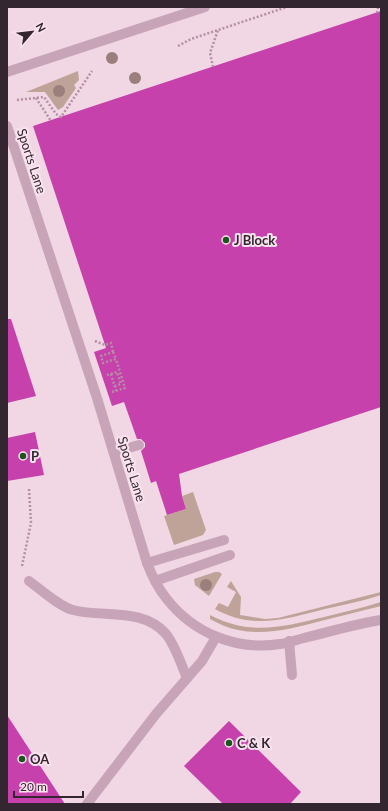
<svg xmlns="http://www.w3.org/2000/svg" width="388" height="811" font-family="Lato,sans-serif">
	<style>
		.green { fill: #bfa398 }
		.building { fill: #c641ab }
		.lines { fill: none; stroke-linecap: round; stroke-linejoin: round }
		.path { stroke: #b48ea5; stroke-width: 2.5; stroke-dasharray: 2 2; stroke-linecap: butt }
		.minor { stroke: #c8a4b9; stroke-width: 10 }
		.tree { fill: #9a7f7d }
		.poi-dot { fill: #1c551d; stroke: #f9e3ee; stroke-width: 1.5 }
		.labels { text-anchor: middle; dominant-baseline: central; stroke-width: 4; stroke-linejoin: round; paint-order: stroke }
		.street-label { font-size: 13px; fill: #342630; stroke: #f9e3ee }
		.poi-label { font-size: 13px; font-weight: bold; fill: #342630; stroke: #f9e3ee; text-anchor: start }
	</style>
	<rect width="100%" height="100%" fill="#f1d7e4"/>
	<!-- green -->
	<g class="green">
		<polygon points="78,71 79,80 74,85 76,88 63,107 58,110 45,92 26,92"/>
		<polygon points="193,492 206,530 203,535 174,545 164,516 186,509 182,496"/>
		<polygon points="215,572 219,572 222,574 209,596 195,585 194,579"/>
		<path d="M231,581l10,16 -1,18 25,4 13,-1 103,-26v3c-18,6 -38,10 -56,14 -39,10 -73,21 -110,0l4,-6 9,4 8,-15 -9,-5z"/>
		<path d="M381,602v4c-20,5 -40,10 -60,15 -27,7 -55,15 -83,9 -10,-2 -19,-6 -28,-11v-4c40,21 73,12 114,2 19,-5 38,-9 57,-15z"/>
	</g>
	<!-- building -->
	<g class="building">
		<polygon points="381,11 381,407 179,474 182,496 186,509 167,515 156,481 151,483 141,451 145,447 145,443 141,439 137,439 124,402 112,406 94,352 106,348 33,126"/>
		<polygon points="7,319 11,319 36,396 7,403"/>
		<polygon points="35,432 44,475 7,481 7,438"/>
		<polygon points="7,715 65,804 7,804"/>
		<polygon points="229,721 301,792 290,804 223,804 184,766"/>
	</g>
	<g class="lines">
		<!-- path -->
		<g class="path">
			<polyline points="377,13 378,7"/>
			<polyline points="178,46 191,39 287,7"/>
			<polyline points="213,67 210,53 218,30"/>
			<polyline points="36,98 51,121"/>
			<polyline points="17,100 44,97 56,114 61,117 92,71"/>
			<polyline points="95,341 105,345 111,343 113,352"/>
			<polygon points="113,352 116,359 103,363 101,356"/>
			<polyline points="111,374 116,391"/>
			<polyline points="107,375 117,372 121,384 115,386"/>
			<polyline points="112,392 125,388 116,359"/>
			<polyline points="22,566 31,523 29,489"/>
		</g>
		<!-- minor -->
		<g class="minor">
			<polyline points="7,72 205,7"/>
			<path d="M7,126l90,272 50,165c5,13 11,25 19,35 27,35 70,53 114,46 8,-1 16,-4 24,-6 25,-6 51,-14 77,-18"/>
			<polyline points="114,452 139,445"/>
			<polyline points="147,563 224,540"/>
			<path d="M29,581c11,8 31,26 44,29 30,8 70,-3 93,24 9,11 15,30 21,44"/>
			<polyline points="155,581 230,555"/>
			<polyline points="289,641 292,675"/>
			<polyline points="87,804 156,714 202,661 216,637"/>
		</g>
	</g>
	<!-- trees -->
	<g class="tree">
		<circle cx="112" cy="58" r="6"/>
		<circle cx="135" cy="78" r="6"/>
		<circle cx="59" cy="91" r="6"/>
		<circle cx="206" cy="585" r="6"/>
	</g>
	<!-- markers -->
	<g class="poi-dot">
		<circle cx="226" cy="240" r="4"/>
		<circle cx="23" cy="456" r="4"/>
		<circle cx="229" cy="743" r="4"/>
		<circle cx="22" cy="759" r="4"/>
	</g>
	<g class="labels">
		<!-- street labels -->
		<g class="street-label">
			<text transform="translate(32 161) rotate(72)">Sports Lane</text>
			<text transform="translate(132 469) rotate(73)">Sports Lane</text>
		</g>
		<!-- poi labels -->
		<g class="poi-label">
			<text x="234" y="240">J Block</text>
			<text x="31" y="456">P</text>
			<text x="237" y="743">C &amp; K</text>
			<text x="30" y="759">OA</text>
		</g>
	</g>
	<!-- border -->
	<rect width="388" height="811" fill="none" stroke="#342630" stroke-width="16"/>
	<!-- north arrow -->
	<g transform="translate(32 32) rotate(62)" stroke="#f9e3ee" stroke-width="3" paint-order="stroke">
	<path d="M0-3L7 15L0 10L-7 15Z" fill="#342630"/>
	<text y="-6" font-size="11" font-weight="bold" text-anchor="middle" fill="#342630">N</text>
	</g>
	<!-- scale -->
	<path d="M14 791v6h69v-6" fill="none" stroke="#342630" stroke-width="2"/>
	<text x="20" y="791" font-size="12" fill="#342630" stroke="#f9e3ee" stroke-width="3" paint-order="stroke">20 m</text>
</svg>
